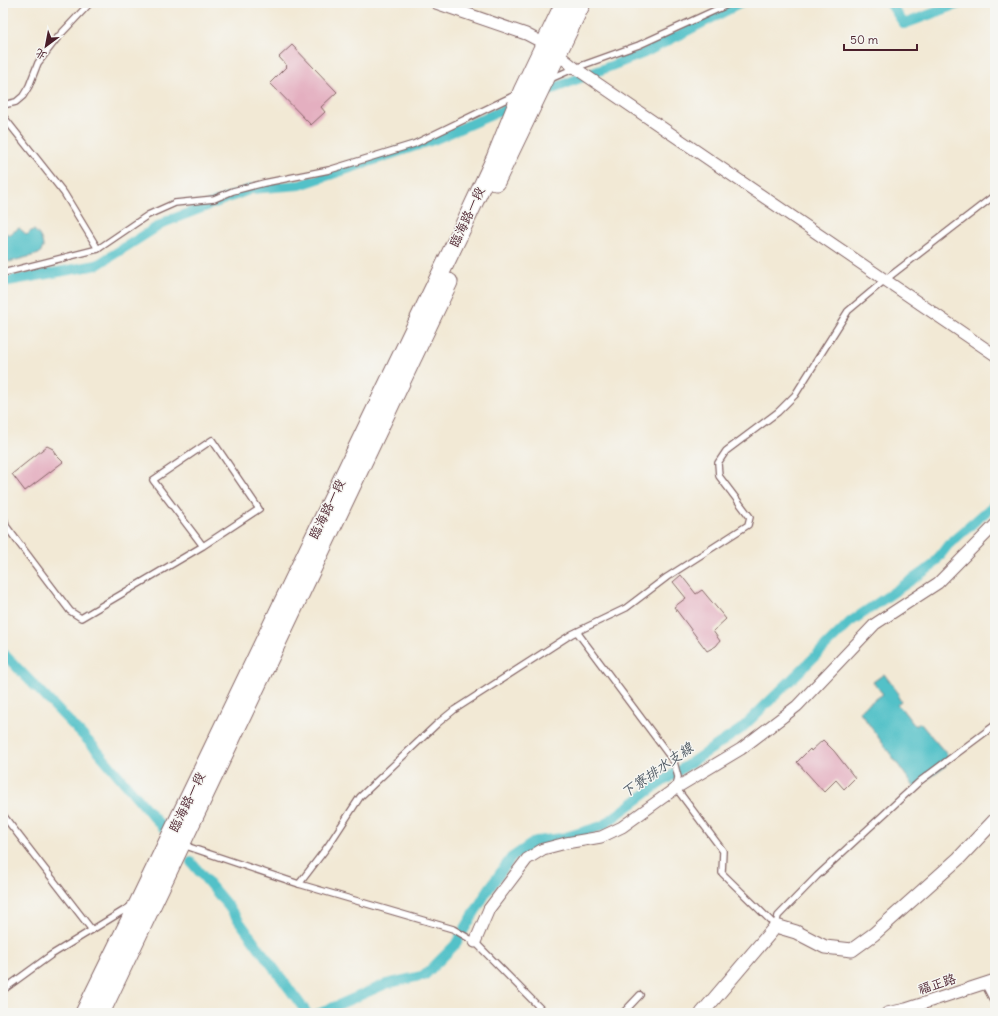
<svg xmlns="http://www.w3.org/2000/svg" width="998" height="1016" font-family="Delius,'LXGW WenKai TC',sans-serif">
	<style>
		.water { fill: #53c1c8; stroke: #4e707a }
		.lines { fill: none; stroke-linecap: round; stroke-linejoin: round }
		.canal { stroke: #53c1c8; stroke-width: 10 }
		.building { fill: #e4afc0 }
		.service-casing { stroke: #856666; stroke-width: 8 }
		.minor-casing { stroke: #856666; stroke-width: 13 }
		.tertiary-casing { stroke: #856666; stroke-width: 15 }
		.primary-casing { stroke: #856666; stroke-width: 19 }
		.service { stroke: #fff; stroke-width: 5.5 }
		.minor { stroke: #fff; stroke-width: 11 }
		.tertiary { stroke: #fff; stroke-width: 13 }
		.primary { stroke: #fff; stroke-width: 17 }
		.labels { text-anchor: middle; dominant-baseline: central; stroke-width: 3; stroke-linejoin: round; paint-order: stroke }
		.street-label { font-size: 13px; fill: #4a1f2b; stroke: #f6f6f2 }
		.water-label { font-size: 14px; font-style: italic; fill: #4d5862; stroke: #f6f6f2 }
	</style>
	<rect width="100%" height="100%" fill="#f6f6f2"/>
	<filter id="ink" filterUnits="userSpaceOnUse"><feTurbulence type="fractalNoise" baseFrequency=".025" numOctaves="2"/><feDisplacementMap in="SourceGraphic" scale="8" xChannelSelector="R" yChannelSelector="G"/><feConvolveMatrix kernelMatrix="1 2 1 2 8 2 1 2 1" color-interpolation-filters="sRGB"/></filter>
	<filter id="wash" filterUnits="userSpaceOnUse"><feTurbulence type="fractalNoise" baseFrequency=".012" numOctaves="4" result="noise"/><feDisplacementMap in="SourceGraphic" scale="16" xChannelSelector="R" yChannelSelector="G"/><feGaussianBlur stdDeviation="0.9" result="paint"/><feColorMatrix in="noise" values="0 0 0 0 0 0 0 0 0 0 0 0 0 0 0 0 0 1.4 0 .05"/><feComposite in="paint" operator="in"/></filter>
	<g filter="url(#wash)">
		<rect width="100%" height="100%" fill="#f2e9d5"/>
		<!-- water -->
		<g class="water">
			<path d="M19,228l8,7 4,-4 3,-1c6,5 9,11 9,18l-4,6 -30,8 -3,-3 1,-2 -4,-6v-16l3,-2 3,2z"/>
			<polygon points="884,674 899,694 898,697 901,701 897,705 901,708 915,726 920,723 950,758 945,767 915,788 860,712 863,708 883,694 873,682"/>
		</g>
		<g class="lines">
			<!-- canal -->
			<g class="canal">
				<polyline points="890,3 904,24 961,3"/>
				<polyline points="537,95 644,53 741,3"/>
				<polyline points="3,282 97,265 165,222 251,189 300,185 436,139 517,104"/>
				<polyline points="3,653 95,748 162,827"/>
				<polyline points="191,862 228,906 307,1013"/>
				<polyline points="320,1013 386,984 425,975 455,945 488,890 511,858 536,841 562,838 602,826 656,786 741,729 850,622 932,566 948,545 995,504"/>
			</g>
		</g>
		<g id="blocks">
			<!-- building -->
			<g class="building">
				<polygon points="292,45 337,92 321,107 325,112 311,125 270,83 287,66 279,57"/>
				<polygon points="47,446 53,449 55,454 63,462 25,491 12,474"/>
				<polygon points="681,575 696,594 702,590 726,619 713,631 720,641 716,646 707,651 674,607 686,598 673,582"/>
				<polygon points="823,740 834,751 855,778 844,789 836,780 824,792 797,762 810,749 811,751"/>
			</g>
		</g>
	</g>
	<g filter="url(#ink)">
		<use href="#blocks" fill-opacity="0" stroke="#856666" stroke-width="1"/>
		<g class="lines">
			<defs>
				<g id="service">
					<polyline points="550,79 575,68 639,45 731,3"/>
					<polyline points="3,105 16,102 23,96 29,86 38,63 58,37 90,3"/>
					<polyline points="3,116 64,193 98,249"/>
					<polyline points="3,273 98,249 148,215 175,203 214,199 233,191 264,183 329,170 414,144 517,94"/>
					<polyline points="3,514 6,526 70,611 81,618 203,546 259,509 212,440 153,480 203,546"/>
					<polyline points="577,632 674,762 678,777 676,788 723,851 722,873 776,926 778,916 817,876 920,781 995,725"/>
					<polyline points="3,815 92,930"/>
					<polyline points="183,845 299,884 453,929 475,942 545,1013"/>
					<polyline points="299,884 328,846 360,797 438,723 454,710 572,634 626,608 667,577 748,525 750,517 719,476 718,463 726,451 778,412 795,395 848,311 885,280 995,195"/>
					<polyline points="984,983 995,1004"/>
					<polyline points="3,990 51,955 131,906"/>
					<polyline points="623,1013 640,995"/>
				</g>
				<g id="minor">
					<polyline points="436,3 526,34 545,44 575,68 995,355"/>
					<polyline points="475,942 489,909 527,859 543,849 566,843 601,837 622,827 676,788 741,749 797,706 875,624 938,583 995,525"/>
					<polyline points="887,1013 906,1009 995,980"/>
				</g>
				<polyline id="tertiary" points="702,1013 776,926 796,932 825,947 852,950 874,934 959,858 995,820"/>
				<g id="primary">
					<polyline points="496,182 582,3"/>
					<polyline points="84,1013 139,901 459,235 495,158 522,91 564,3"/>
					<polyline points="101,1013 449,282"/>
				</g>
			</defs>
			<!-- service casing -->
			<use href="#service" class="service-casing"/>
			<!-- minor casing -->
			<use href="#minor" class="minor-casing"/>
			<!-- tertiary casing -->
			<use href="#tertiary" class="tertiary-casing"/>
			<!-- primary casing -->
			<use href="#primary" class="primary-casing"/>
			<!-- service -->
			<use href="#service" class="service"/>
			<!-- minor -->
			<use href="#minor" class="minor"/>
			<!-- tertiary -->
			<use href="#tertiary" class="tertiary"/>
			<!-- primary -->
			<use href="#primary" class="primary"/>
		</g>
	</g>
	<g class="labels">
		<!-- street labels -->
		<g class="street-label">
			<text transform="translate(467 217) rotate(-65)">臨海路一段</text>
			<text transform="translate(327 509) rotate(-64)">臨海路一段</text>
			<text transform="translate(187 802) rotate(-64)">臨海路一段</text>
			<text transform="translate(937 984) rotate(-18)">福正路</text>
		</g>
		<!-- water labels -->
		<g class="water-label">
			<text transform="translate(657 770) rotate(-35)">下寮排水支線</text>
		</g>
	</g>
	<!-- margin -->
	<rect width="998" height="1016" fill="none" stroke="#f6f6f2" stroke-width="16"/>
	<!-- north arrow -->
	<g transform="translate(46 46) rotate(212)" stroke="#f6f6f2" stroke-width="3" paint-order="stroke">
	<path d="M0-3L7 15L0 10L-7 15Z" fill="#4a1f2b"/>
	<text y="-6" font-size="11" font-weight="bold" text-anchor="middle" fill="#4a1f2b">北</text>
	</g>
	<!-- scale -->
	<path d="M844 44v6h73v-6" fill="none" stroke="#4a1f2b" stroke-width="2"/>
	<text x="850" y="44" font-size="12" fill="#4a1f2b" stroke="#f6f6f2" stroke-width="3" paint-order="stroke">50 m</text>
</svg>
